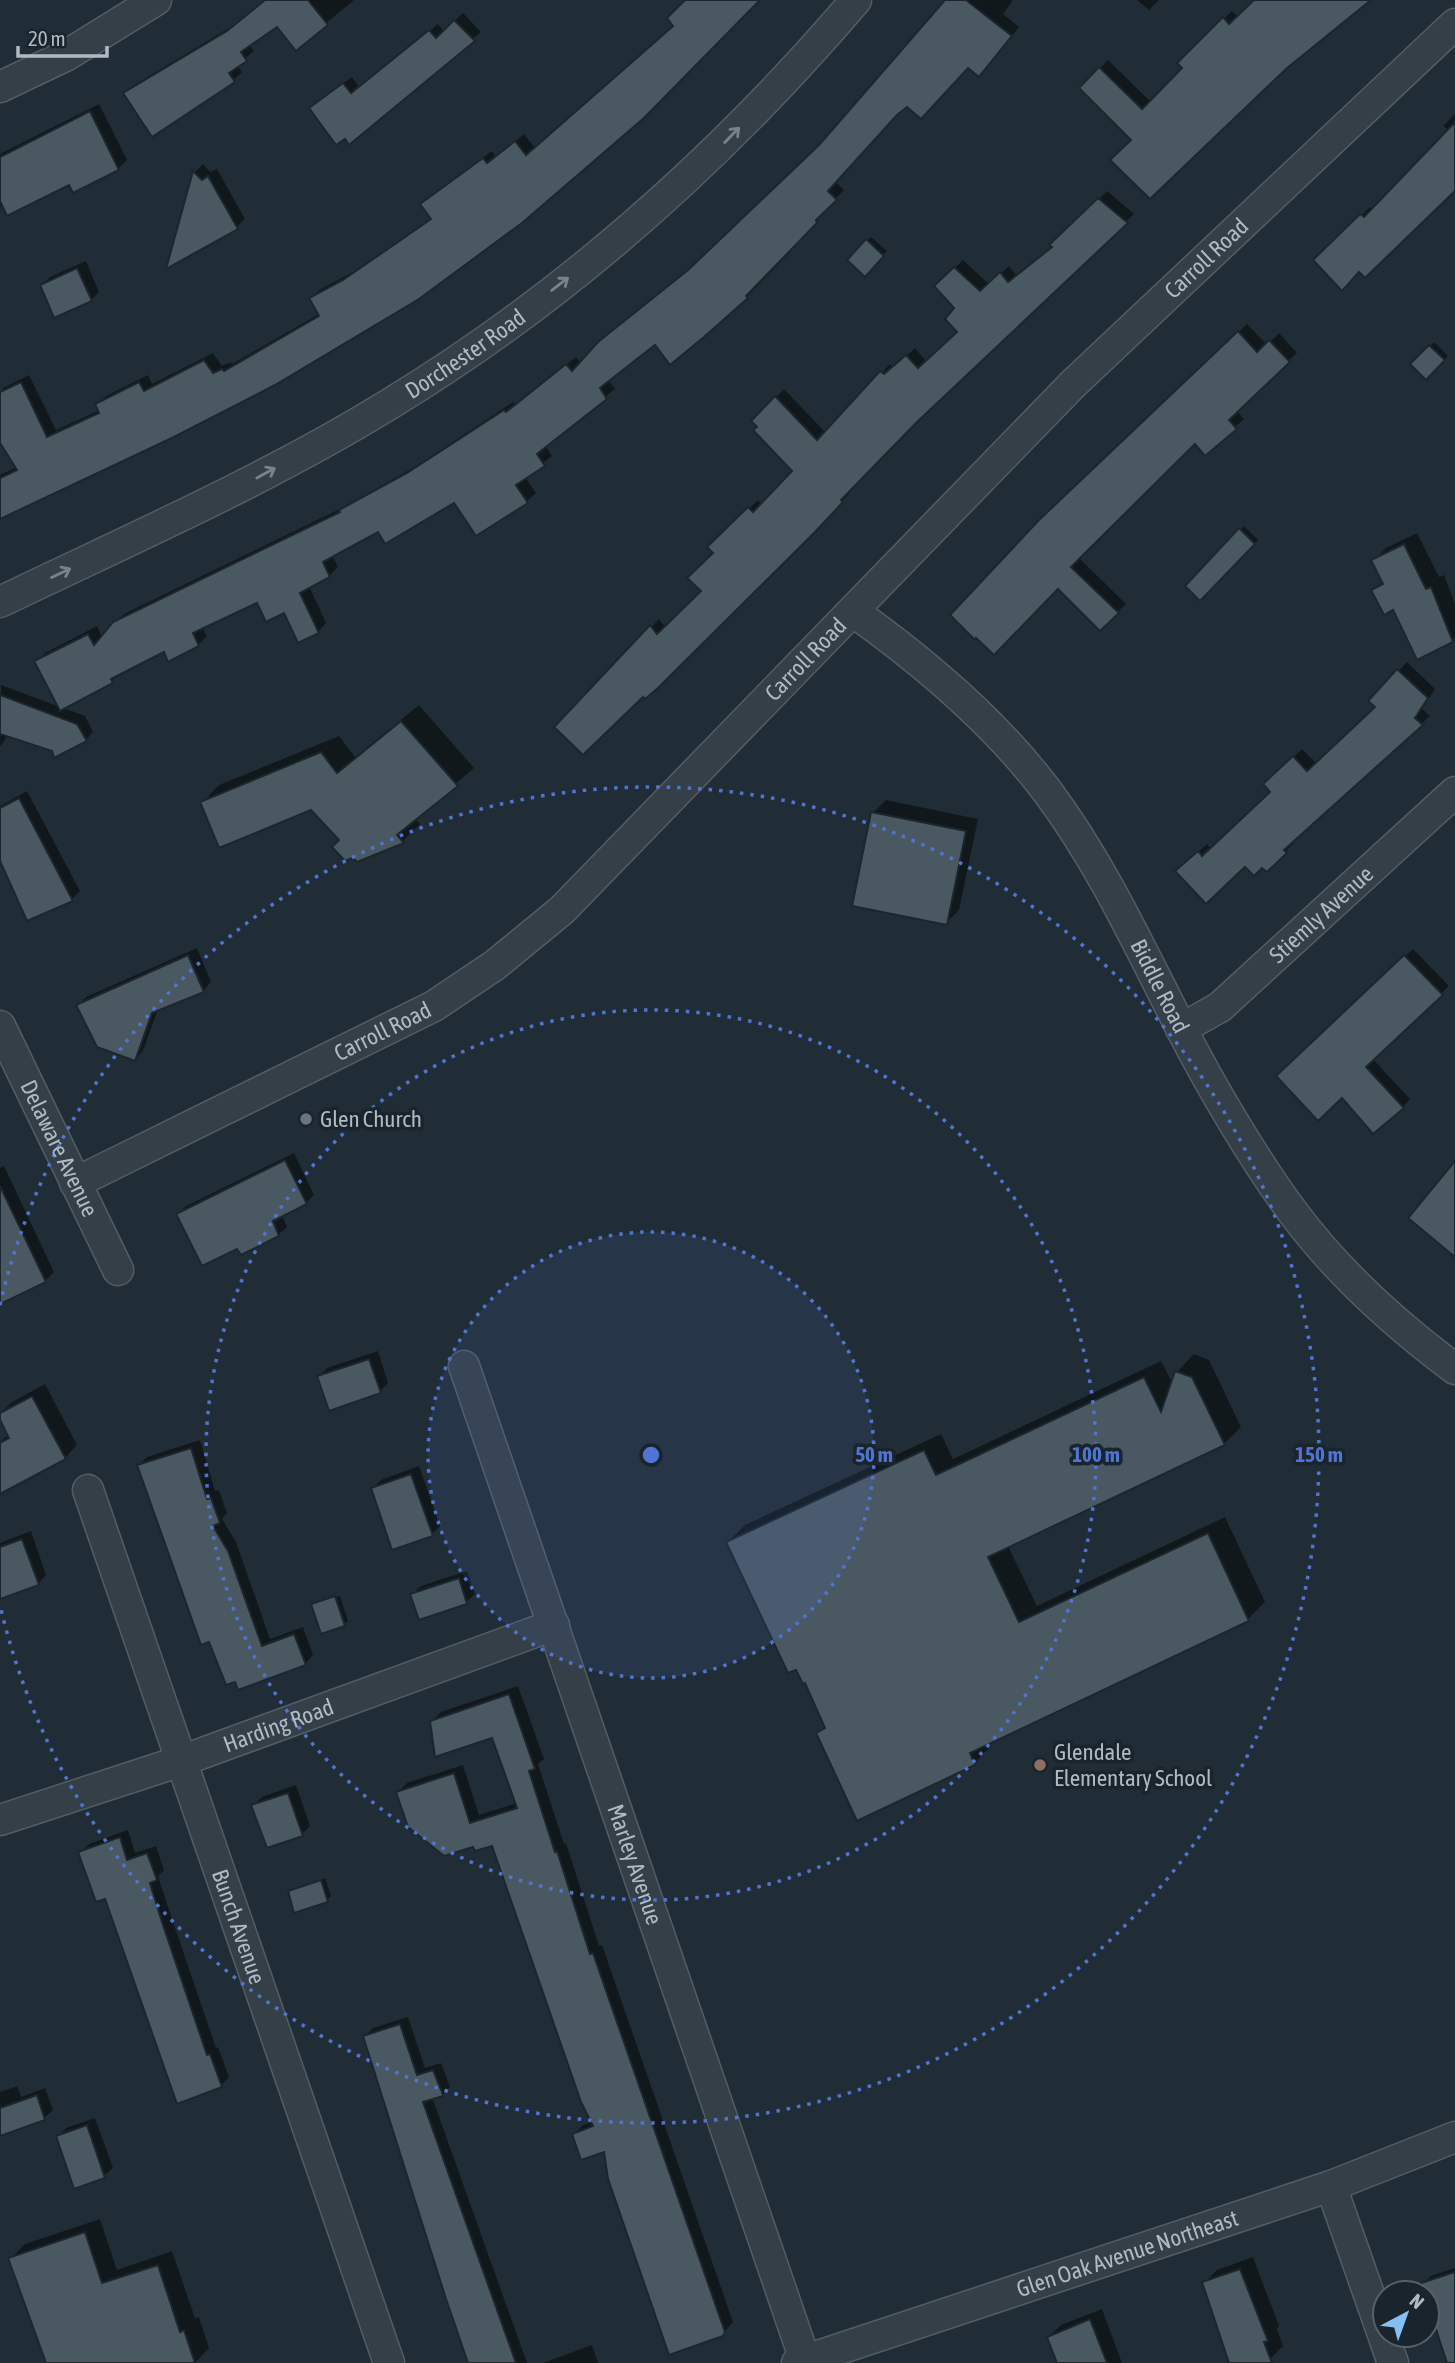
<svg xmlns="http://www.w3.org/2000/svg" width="1455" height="2363" font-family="'Asap Condensed',sans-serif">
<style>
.shadow{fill:#0007}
.building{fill:#4a5862;stroke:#1c262e;stroke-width:2}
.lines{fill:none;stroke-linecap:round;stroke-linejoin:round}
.street-casing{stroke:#525d65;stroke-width:33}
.street{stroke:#353f47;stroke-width:30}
.oneway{stroke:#78838c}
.ring{fill:none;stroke:#5074d1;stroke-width:3.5;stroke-dasharray:3.5 7}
.worship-dot{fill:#6b7280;stroke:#1a242c;stroke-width:2.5}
.education-dot{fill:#8d6e63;stroke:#1a242c;stroke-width:2.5}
.labels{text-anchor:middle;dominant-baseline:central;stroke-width:7;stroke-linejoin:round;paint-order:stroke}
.street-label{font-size:23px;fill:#afbac4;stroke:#1a242c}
.poi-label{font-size:23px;fill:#afbac4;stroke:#1a242c;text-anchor:start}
.centre{fill:#5074d1;stroke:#1a242c;stroke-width:3.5}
.ring-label{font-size:21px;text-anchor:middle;font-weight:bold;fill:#5074d1;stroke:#1a242c;stroke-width:7;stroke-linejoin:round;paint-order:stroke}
</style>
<rect width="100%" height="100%" fill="#212d36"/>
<g class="shadow">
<polygon points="265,0 354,0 296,48 277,25 249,44 254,51 237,65 242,72 234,80 152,135 126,93 134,85 237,23"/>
<polygon points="686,0 759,0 671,90 521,222 0,517 0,475 17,467 0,408 3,388 29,375 56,430 100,410 97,405 106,396 148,375 152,384 213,353 222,366 231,362 232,364 319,314 311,298 319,290 353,272 432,218 422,204 492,151 496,157 524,134 535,148 674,26"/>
<polygon points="948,0 1013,0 1003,14 1019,27 987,66 968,66 899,111 835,181 844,190 790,247 792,250 747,297 670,363 655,342 608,380 615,389 545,445 552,456 525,477 536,493 527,501 476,533 455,500 379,530 332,555 338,567 329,576 309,586 326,623 318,632 285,611 258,601 202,627 207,636 198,645 165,650 63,708 85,716 93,732 86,740 53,750 8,735 0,747 1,685 60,707 36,662 45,653 97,626 102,637 124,614 344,507 418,465 513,402 515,405 576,357 581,364 609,333 699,261 823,143"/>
<polygon points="1137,0 1159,0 1149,10"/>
<polygon points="1256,0 1365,0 1133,140 1081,88 1108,60 1151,102 1184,68 1179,63 1232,11 1238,17"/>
<polygon points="463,13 481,32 350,142 319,100 352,77 359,87 438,24 444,31"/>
<polygon points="99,104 127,160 118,169 0,207 0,154"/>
<polygon points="1455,114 1455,174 1360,270 1315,260 1370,207 1373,210 1449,131 1443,126"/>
<polygon points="203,164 210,172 217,169 245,219 237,227 169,265 195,172"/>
<polygon points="1107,191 1134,214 916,420 847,490 850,493 814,530 643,694 557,727 659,619 666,628 703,591 715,553 710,547 758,500 762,505 794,471 753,421 784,389 826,433 890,364 893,368 915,348 927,362 959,332 957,308 936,286 963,260 989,284 1009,266 1016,275 1053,246"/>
<polygon points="871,237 887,251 865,274 850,260"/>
<polygon points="86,261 99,292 91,300 42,285 50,277"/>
<polygon points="1247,324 1267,345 1279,333 1297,353 1236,410 1244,419 1235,427 1195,442 1078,557 1126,604 1100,628 1040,521"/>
<polygon points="1434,342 1448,356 1426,378 1413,364"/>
<polygon points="1244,526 1258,540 1200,598 1187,586"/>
<polygon points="1417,533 1439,577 1444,575 1455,604 1455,638 1452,641 1394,608 1374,590 1383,581 1373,561 1386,548"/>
<polygon points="1407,662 1435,689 1422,709 1430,716 1291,841 1294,843 1267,870 1262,865 1245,864 1178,871 1207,844 1211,849 1272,792 1265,784 1302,749 1317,764 1377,707 1370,701"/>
<polygon points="419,705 474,768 415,818 420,824 403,841 357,860 312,808 202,803 219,785 339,736 355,757"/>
<polygon points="27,791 80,891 72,899 0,857 0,806"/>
<polygon points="886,800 978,819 959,910 946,923 873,813"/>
<polygon points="197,948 211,982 203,991 158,1009 143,1051 135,1059 78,1006 86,997"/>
<polygon points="1413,949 1449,986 1373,1059 1410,1099 1403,1107 1342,1096 1278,1076"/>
<polygon points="294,1153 314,1195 306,1203 282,1215 287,1227 278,1235 238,1247 178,1214 186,1206"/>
<polygon points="4,1166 54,1272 45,1281 0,1290 0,1168"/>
<polygon points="378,1351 388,1383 380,1391 319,1377 327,1368"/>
<polygon points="1194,1354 1209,1360 1241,1427 1224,1444 1008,1546 1037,1606 1225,1517 1265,1602 1248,1619 989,1742 991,1746 974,1764 818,1733 826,1725 806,1681 728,1542 745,1525 941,1434 953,1459 1161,1361 1173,1384 1177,1372"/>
<polygon points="45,1384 77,1445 65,1458 0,1492 0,1442 9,1434 0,1414 12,1402"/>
<polygon points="200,1440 215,1491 219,1490 227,1513 222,1519 236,1542 270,1639 303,1627 313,1655 305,1664 239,1688 139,1465 147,1457"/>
<polygon points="419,1466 440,1526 432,1534 373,1488 381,1480"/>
<polygon points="31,1531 46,1575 38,1584 0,1597 0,1543"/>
<polygon points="467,1571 475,1594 466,1602 412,1595 421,1586"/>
<polygon points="340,1596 348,1621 344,1624 313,1604"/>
<polygon points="518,1686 544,1759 538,1764 564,1844 566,1843 599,1946 602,1945 733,2322 722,2335 606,2150 574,2134 583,2125 593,2122 493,1843 398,1792 407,1783 463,1765 479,1815 517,1803 493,1736 431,1722 441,1712"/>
<polygon points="296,1785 310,1826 302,1834 253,1806 262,1797"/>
<polygon points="128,1830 135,1853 156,1846 164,1870 158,1876 170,1913 216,2048 218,2047 229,2077 221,2086 80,1853 89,1844"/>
<polygon points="325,1878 331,1896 327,1900 289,1892"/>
<polygon points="408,2017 425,2068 441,2063 450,2087 442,2095 432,2097 527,2363 471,2363 365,2036 373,2028"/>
<polygon points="17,2086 21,2097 45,2088 53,2110 44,2118 0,2134 0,2092"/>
<polygon points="95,2118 113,2168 104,2176 58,2137 66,2128"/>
<polygon points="100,2219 117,2270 172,2251 195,2318 199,2317 209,2348 195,2363 72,2363 10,2259 25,2244"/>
<polygon points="1253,2257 1279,2326 1277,2329 1283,2346 1270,2359 1259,2363 1231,2363 1204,2283 1217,2270"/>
<polygon points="1455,2268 1455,2329 1427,2297 1423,2284 1431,2276"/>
<polygon points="1102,2309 1122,2363 1059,2363 1049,2337 1061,2325"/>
<polygon points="592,2345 598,2363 543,2363"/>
</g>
<g class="building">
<polygon points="265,0 308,0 328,25 296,51 277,27 241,52 247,61 229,73 235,82 152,137 123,93 227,31"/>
<polygon points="685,0 760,0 644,118 522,223 419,299 275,385 174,437 0,519 0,478 17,470 0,443 0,392 21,382 47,437 99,413 95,404 139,382 144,391 204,360 213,373 222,369 224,371 319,316 309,298 343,280 431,219 420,204 483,158 487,163 515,141 526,155 673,26 667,18"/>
<polygon points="945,0 966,0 1012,36 979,77 968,68 921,119 907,107 897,115 828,191 837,200 816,220 817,223 746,296 748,298 704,337 670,365 655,345 600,388 607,399 537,454 545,466 516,485 528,503 476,536 454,503 385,544 378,532 323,562 330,577 300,593 319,633 298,643 284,613 266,622 257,603 193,633 199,646 168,662 164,652 111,679 113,683 60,711 34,661 88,634 94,645 113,622 340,512 339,510 407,473 504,410 506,412 566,364 572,371 598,342 688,270 819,145"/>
<polygon points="1254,0 1371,0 1286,69 1150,199 1110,160 1131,140 1079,88 1099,67 1142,109 1182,68 1177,63 1223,17 1229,24"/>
<polygon points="454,20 475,41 349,145 345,139 336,145 309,108 343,83 351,93 429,30 436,38"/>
<polygon points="90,111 119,170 73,193 69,185 7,216 0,201 0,157"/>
<polygon points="1455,122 1455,191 1365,278 1359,272 1342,291 1313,260 1360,214 1364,217"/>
<polygon points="193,171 202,180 208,176 238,229 166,269"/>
<polygon points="1098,198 1128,223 916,423 841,500 843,502 815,532 658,688 645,699 643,697 583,755 554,727 650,625 657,634 701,591 687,578 713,553 707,547 748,507 753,512 792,471 753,430 757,427 751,421 775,396 817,440 880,371 884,374 906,355 918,368 957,332 945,319 954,308 934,286 954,267 980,291 1000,272 1008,282 1052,247 1049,245"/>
<polygon points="866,239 884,256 865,277 847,260"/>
<polygon points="77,268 92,301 54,318 40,285"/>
<polygon points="1238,331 1257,352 1269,340 1290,362 1229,420 1237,429 1205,456 1195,444 1071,567 1119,613 1100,631 1058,589 994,655 976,638 975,640 950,615 1039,520"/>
<polygon points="1429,345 1445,360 1426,380 1410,364"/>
<polygon points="1239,528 1255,544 1200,601 1185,586"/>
<polygon points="1404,544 1426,589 1431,587 1453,642 1417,660 1393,610 1384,615 1371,590 1383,584 1371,560"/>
<polygon points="1397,669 1428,698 1415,718 1423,725 1284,850 1287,853 1267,872 1262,868 1254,876 1245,867 1206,904 1175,871 1198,851 1202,856 1270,792 1263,784 1293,756 1307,771 1375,707 1368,701"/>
<polygon points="0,695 77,724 87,741 54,758 52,751 0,734"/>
<polygon points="401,721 458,786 397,835 404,843 357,862 353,858 345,861 332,847 339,840 311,810 219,848 200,802 321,752 337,773"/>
<polygon points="19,798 73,901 27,921 0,861 0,808"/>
<polygon points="871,812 966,831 947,925 852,906"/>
<polygon points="188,955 204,992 152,1013 135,1061 97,1047 76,1005"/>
<polygon points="1404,955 1443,995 1366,1067 1404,1108 1373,1134 1342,1098 1318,1121 1276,1076"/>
<polygon points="285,1160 307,1204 273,1221 279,1236 241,1255 237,1249 202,1266 176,1214"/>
<polygon points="1455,1161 1455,1257 1408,1218"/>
<polygon points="0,1186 46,1282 0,1304"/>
<polygon points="369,1359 381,1393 329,1411 317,1376"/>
<polygon points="1175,1371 1192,1377 1225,1445 988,1557 1019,1622 1208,1533 1249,1621 970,1753 975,1765 857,1821 816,1733 825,1728 805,1683 803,1684 796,1670 788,1673 726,1542 924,1450 936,1475 1144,1377 1161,1412"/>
<polygon points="32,1396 66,1459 0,1494 0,1443 9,1438 0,1420 0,1413"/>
<polygon points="191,1448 207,1499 211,1498 220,1523 213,1526 228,1551 262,1646 294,1634 306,1665 238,1690 235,1682 226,1685 209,1642 201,1645 137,1465"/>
<polygon points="411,1474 433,1536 392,1550 371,1488"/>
<polygon points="22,1539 39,1585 0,1599 0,1547"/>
<polygon points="459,1578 467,1604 419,1620 410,1594"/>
<polygon points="335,1596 345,1626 321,1634 311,1604"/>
<polygon points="509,1694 535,1769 529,1771 555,1852 557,1851 590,1954 593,1953 611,2005 725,2332 723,2336 669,2355 608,2179 604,2152 581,2160 572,2134 593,2126 581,2102 492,1846 475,1851 473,1847 444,1856 408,1827 396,1792 454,1773 470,1823 517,1808 492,1738 435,1757 430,1721"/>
<polygon points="288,1793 303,1836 267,1848 251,1805"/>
<polygon points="120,1837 127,1860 147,1853 157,1880 150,1883 162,1922 207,2055 210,2054 222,2087 177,2104 105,1899 96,1902 78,1852"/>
<polygon points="321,1880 328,1902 294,1913 288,1891"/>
<polygon points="400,2024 417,2075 433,2070 442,2092 443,2096 423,2102 516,2363 468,2363 446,2299 363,2036"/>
<polygon points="37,2095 45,2120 0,2136 0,2108"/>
<polygon points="87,2125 105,2178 74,2189 56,2136"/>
<polygon points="85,2232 102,2283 158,2265 180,2332 184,2330 195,2363 46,2363 8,2258"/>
<polygon points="1240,2269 1268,2341 1264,2342 1272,2363 1229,2363 1202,2282"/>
<polygon points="1455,2272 1455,2363 1447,2363 1427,2302 1427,2293 1424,2293 1421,2283"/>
<polygon points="1090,2319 1107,2363 1057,2363 1047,2337"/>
</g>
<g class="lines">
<g class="street-casing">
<g id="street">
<polyline points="0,87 67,55 156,0"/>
<path id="s1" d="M0 602C131 539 264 481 388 405 566 297 722 157 856 0"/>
<path id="s2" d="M854 612C924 662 995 722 1047 791 1101 863 1139 946 1180 1026 1210 1085 1253 1158 1292 1211 1337 1272 1396 1325 1455 1369"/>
<path id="s3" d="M0 1026 118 1270"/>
<path id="s4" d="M1181 1029 1220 1007 1455 792"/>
<path id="s5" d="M75 1183 434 1006 495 965 562 910 1073 384 1455 24"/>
<path id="s6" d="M464 1366 806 2363"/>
<path id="s7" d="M88 1490 389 2363"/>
<path id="s8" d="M0 1820 181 1761 554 1625"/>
<polyline points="1331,2186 1393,2363"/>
<path id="s9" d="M797 2363 1331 2186 1455 2137"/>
</g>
</g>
<use href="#street" class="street"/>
</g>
<defs><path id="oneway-shaft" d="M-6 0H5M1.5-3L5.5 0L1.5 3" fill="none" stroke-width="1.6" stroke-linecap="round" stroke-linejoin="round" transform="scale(1.75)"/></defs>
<g class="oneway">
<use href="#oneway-shaft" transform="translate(732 135) rotate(-46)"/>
<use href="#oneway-shaft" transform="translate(560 284) rotate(-38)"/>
<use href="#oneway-shaft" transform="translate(266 473) rotate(-29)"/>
<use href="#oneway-shaft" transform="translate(61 573) rotate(-26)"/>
</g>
<circle cx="651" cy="1455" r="223" fill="#5074d1" fill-opacity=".12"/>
<g class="ring">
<circle cx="651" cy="1455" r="223"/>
<circle cx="651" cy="1455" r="445"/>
<path d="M0 1305A668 668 0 1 1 0 1605"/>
</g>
<circle class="worship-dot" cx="306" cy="1119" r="7"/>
<circle class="education-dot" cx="1040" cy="1765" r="7"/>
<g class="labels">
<g class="street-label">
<text stroke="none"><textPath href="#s5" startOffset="1477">Carroll Road</textPath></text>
<text stroke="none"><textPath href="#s1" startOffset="528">Dorchester Road</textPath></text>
<text stroke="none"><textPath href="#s5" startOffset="910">Carroll Road</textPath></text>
<text stroke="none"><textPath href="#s4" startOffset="182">Stiemly Avenue</textPath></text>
<text stroke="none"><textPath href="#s2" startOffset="490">Biddle Road</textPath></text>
<text stroke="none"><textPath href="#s5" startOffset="343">Carroll Road</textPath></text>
<text stroke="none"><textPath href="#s3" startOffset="136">Delaware Avenue</textPath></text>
<text stroke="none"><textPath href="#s8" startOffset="294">Harding Road</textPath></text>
<text stroke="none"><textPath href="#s6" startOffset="527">Marley Avenue</textPath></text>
<text stroke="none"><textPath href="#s7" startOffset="462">Bunch Avenue</textPath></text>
<text stroke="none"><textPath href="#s9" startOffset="348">Glen Oak Avenue Northeast</textPath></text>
</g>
<g class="poi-label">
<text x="320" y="1119">Glen Church</text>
<text x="1054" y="1752">Glendale<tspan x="1054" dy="26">Elementary School</tspan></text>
</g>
</g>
<circle cx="651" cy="1455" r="10" class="centre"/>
<g class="ring-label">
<text x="874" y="1462">50 m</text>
<text x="1096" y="1462">100 m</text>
<text x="1319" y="1462">150 m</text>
</g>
<g transform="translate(1406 2314) rotate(41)"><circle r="33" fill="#1a242c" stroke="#566069" stroke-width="2"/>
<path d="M0-5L12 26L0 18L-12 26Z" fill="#86bff1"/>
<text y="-10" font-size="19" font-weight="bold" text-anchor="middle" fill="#afbac4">N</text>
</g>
<path d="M18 46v10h89v-10" fill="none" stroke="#afbac4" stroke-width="3.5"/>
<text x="28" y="46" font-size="21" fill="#afbac4" stroke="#1a242c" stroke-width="5" paint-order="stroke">20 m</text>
</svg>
